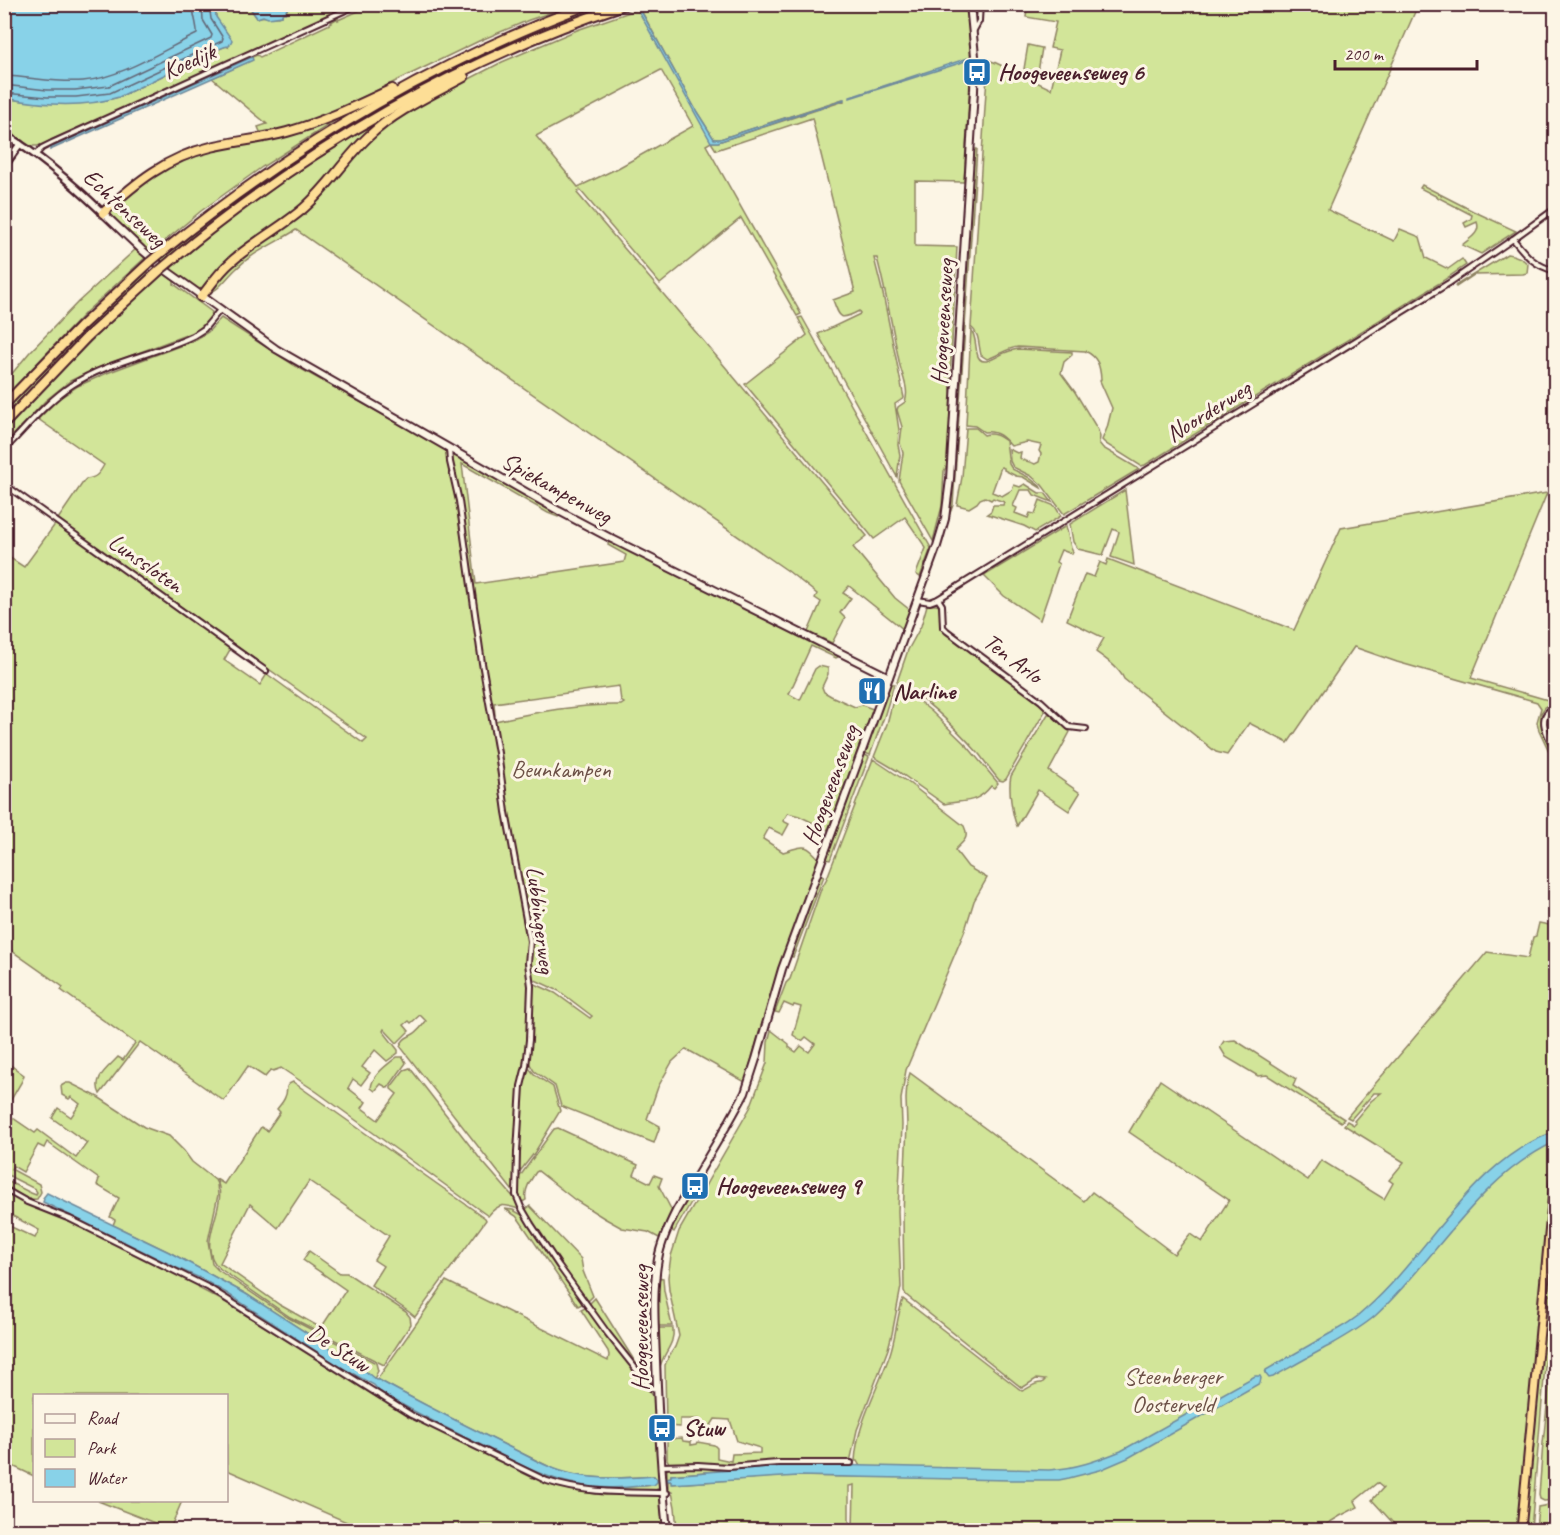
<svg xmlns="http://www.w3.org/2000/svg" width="1560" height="1535" font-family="Caveat,sans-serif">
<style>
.green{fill:#d2e599;stroke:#8e8262;stroke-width:1.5;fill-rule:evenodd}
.water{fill:#88d2e8;stroke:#6f8a9c;stroke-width:1.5}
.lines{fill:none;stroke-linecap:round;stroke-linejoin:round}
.shore{stroke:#636777;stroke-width:1.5}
.minor-casing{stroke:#4a1f2b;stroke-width:8}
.tertiary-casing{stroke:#4a1f2b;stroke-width:10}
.secondary-casing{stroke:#4a1f2b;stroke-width:10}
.trunk-casing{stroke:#4a1f2b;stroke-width:11}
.motorway-casing{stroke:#4a1f2b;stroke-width:12}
.minor{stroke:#fcf5e5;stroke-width:4}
.tertiary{stroke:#fcf5e5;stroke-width:5}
.secondary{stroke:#fcf5e5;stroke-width:6}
.trunk{stroke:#fdde96;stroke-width:7}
.motorway{stroke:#fdde96;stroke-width:8}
.motorway-bridge-casing{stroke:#4a1f2b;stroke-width:12;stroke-linecap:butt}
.motorway-bridge{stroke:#fdde96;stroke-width:8}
.labels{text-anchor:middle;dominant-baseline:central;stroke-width:6;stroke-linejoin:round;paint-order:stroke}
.street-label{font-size:24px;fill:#4a1f2b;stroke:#fcf5e5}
.poi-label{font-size:24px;font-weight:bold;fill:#4a1f2b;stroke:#fcf5e5;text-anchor:start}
.park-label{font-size:24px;fill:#6c5046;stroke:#fcf5e5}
</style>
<rect width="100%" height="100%" fill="#fcf5e5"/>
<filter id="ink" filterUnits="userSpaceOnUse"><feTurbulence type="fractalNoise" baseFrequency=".0167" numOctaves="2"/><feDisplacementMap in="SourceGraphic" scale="12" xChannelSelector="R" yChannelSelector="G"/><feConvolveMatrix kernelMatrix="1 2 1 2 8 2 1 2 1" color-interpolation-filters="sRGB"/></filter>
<g filter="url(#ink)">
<g class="green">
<path d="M215 5H248L257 18C266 14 273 19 282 16V14L284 11 286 12 288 7 292 5H355L38 146H29L5 131 4 98C37 104 88 106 119 97L203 56 226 46 228 47 216 17Z"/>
<polygon points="372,5 573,5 529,20 479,41 332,112 300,124 261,134 258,127 267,124 212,78 252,60 252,57 257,55 260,57 332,23 331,22 338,18 338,20"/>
<path d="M601 5H617L404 98 209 226 161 263 158 260C289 150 440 62 601 5Z"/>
<path d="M650 5H967L971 63 964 182 915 181V246L957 247 950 379 952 398 948 464 944 471 942 506 933 541 899 481 903 453 900 443 902 427 897 410 898 407 905 402C910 389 901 374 899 361 892 326 886 292 877 258H874L883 294 904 398 895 404 899 430 898 445 900 455 897 477 818 334 860 314 859 311C840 321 840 319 833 300L855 292 812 118 716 150 711 142 706 145 801 314 797 316 741 218 660 284 580 190 577 193 717 357 867 536 853 547 895 598 910 610 903 629 849 586 843 593 851 598 840 613 845 618 832 643 808 632 821 602 815 598 817 594 788 571 296 230C276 243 253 252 236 269 227 277 219 291 208 293L235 263 251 250 287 226 368 141 387 125 419 105 502 62 577 30ZM640 11 642 12 697 112 714 139H720L843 99 844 101 718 142H712ZM661 70 693 126 618 168 578 187 536 136Z"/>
<path d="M1015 5H1418L1328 210 1394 241 1400 229 1420 237 1426 258 1448 269 1462 259 1466 265 1438 284 1145 465 1141 466 1106 444 1102 440 1107 428 1112 408 1100 381 1101 379C1100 366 1098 357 1085 351L1018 347C1006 348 998 356 987 359L981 355C978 344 980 334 971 327L988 60 994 62 1051 89 1060 50 1050 48 1056 22 1026 17 1027 9 1014 7Z"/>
<polygon points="1028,45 1042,48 1038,72 1024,69"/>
<polygon points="352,110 262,167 201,211 150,253 113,219 111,216 111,210 135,187 179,160"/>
<path d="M389 116 319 191 205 288 199 290 169 270C236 211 311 159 389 116Z"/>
<polygon points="971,149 977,149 953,505 949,516 956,421"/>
<path d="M1422 185 1473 211 1516 231 1481 254 1462 245C1470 238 1481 233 1477 222L1466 227 1464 223 1471 219 1472 215 1420 188Z"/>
<polygon points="137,248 146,257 86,312 5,397 5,382 29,353 78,302"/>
<path d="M1507 254C1516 255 1522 258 1528 264L1527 273 1523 274 1474 275 1456 287 1455 286Z"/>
<path d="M146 271 149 273 147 276 70 350 5 420 4 411C50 362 97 316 146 271Z"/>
<path d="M164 273 174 281V284L212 312C210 321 201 327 194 332L95 369 70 381 45 401 5 444 4 432C55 376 107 322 164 273Z"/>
<polygon points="802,317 931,548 920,577 916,574 926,548 905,517 874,539 745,384 807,335 798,318"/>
<path d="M221 318 294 365 446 450 454 487 477 645 493 740 504 816 528 944 526 963 528 985 527 1039 515 1149 514 1189 512 1190 400 1046C404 1037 407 1038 415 1033 419 1030 423 1025 426 1021L420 1015 411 1023 409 1021 404 1025 409 1031 397 1043 384 1029 383 1031 398 1050V1053L387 1061 375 1050 362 1067 370 1073 361 1085 353 1079 348 1088 366 1102 362 1108 378 1120 397 1094 391 1089V1087L404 1070 410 1068 481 1160 515 1199 521 1210C505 1204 499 1202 488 1216L317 1092 281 1068 273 1071 271 1070 265 1077 248 1066 224 1101 140 1042 100 1094C92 1078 108 1068 118 1057L123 1060 135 1043 61 990 63 987 5 946 4 554 24 567 56 523 231 648 224 660 260 685 267 674 363 743 367 739 58 519 84 481 86 479C96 478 99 474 104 465L38 419 60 398 78 386 107 373 193 341 208 332Z"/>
<path d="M971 329C976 337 975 344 977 353 980 369 996 357 1004 353 1009 351 1013 350 1018 349L1072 352V355L1064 362 1061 373 1075 392 1098 430 1100 437 1099 443 1103 448 1139 469 1064 514 1042 485 1031 476 1013 467 1010 461 1009 449 1017 453 1021 452 1020 458C1024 462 1030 461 1035 464L1039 462 1041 454 1039 451 1041 445 1027 442 1011 446C1004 438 997 430 984 432L975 426 966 425Z"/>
<path d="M966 428H976L984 435C993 432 999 436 1006 441L1009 464 1012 469 1028 477 1040 486 1041 488 1023 477 1016 476 1004 470V468L1001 467 992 492 1002 496 1012 490 1014 485 1020 487 1025 484 1039 493H1045L1052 502 1034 495 1031 490H1020L1013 506 1017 508 1015 513 1028 518 1030 513 1035 514 1040 500 1055 506 1061 516 1035 532 1024 526 987 514 991 511 993 505H1003L1004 502 993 498 991 500 985 497 980 499 977 503 969 508 957 505 962 477Z"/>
<path d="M454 454 562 515 558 517 548 513 462 464 476 584 624 562 626 555 608 545 609 540 840 654 838 657 836 658 811 646 789 694 800 700 815 669 819 666 828 668V674L822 687 824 692 831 696 855 707 862 705 873 709 828 830 799 816 788 813 783 821 789 824 783 835 769 828 763 839 783 852C803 847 804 841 819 859L774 983 745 1082 686 1049 672 1062 658 1087 647 1119 660 1126 654 1143 561 1106 555 1086 534 1071 528 1061 531 1042 533 983 555 993 590 1018 592 1016 559 991 533 979 530 963 532 937 509 819 495 721C536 712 579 704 621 705L624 703 621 701 619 686 494 703 495 715 494 716 481 647 460 500 451 460V457Z"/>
<polygon points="1125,490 1134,565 1111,557 1119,532 1113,529 1103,555 1078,549 1073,542 1070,524"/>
<path d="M1547 493 1471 678 1555 702V705L1549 708 1546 706 1541 713 1542 727 1555 756V764L1539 730 1537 722 1541 708 1537 702 1397 662 1354 647 1288 743 1249 723 1227 755 1216 752 1124 679C1119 668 1106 659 1096 652L1104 638 1067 620 1085 574 1094 577 1100 562 1106 565 1108 559 1294 630 1341 528Z"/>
<polygon points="1066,526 1071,548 1073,552 1072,554 1061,550 1056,562 1059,564 1040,620 1004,596 984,576"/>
<path d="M927 605H936L939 606 941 627 1045 706V711L1006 779 1003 781 999 780C992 772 986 763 979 754 956 728 927 699 897 682L908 650 921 626Z"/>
<polygon points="889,683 894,684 884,717 870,755 865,753 864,750"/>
<path d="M897 684 931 711 968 747 998 783 994 788 991 786C977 804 965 800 944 804L896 770 874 757 887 724Z"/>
<path d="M1048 714H1050L1070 732 1049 771 1080 793 1069 811 1038 790 1017 826C1012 815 1008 788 1011 776Z"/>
<polygon points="865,755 869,757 830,860 825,859 862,756"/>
<path d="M873 759 909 783 964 826C970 839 963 841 955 850L968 867 987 878 974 901 965 930 906 1070 901 1099 902 1125 898 1211 901 1287 892 1334 888 1349 857 1430 851 1458 848 1461 799 1460 724 1465 698 1463 672 1464 669 1463 667 1459V1439L682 1438 683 1441 691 1442V1445L697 1444 698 1442 714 1445 717 1448V1458L731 1461 732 1454 760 1453V1448L737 1441 730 1420 715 1419 710 1427H699V1419H680V1427L666 1426 665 1365 669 1356 675 1347 679 1336 669 1290 668 1277 671 1256 679 1231 750 1108 767 1063 768 1042 771 1030 789 1044V1047L796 1052 801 1046 809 1052 815 1044 806 1037 802 1041 793 1035 801 1007 794 1005 793 1007 784 1003 779 1013 775 1012 786 983 790 979 821 889 827 878Z"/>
<polygon points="819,874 824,876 793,957 790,956 789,955"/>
<path d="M1539 923 1555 926V1156L1552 1158 1518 1530H1378L1393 1523 1372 1500 1383 1488 1377 1483 1355 1501 1358 1507 1340 1516 1322 1527 1332 1530H853L854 1485 849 1486V1530H677L675 1507 672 1492 668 1491V1481H671L672 1484 788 1476 866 1477 857 1461H855C857 1423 878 1389 890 1354 896 1336 897 1316 903 1299L1022 1391C1029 1389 1034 1382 1042 1383L1045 1380 1036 1379 1022 1388 906 1295 904 1291 903 1215 907 1125 906 1099 907 1083 910 1073 1084 1201 1092 1192 1174 1254 1190 1234 1202 1242 1229 1200 1129 1132 1160 1080 1308 1180 1321 1160 1384 1199 1393 1183 1389 1180 1404 1162 1344 1125 1347 1121 1354 1125 1356 1123 1354 1121 1371 1101 1381 1093H1374L1351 1119 1347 1117 1487 952 1528 958 1533 937 1536 936Z"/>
<polygon points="1235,1040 1296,1079 1293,1086 1344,1119 1341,1122 1267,1075 1258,1076 1226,1057 1220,1047 1224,1041"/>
<path d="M397 1057H403L406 1063 388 1088 381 1084 375 1091 371 1088C372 1075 387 1065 397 1057Z"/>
<polygon points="5,1061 24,1075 22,1081 5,1110"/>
<polygon points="528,1067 535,1075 553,1087 560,1111 535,1152 518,1174 523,1086"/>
<path d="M293 1082 485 1218 486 1220 415 1317 409 1312 371 1285 383 1266 374 1260 389 1236 309 1181 278 1228 250 1204 220 1263 280 1305 321 1328 346 1290 303 1260 309 1251 340 1273H347L406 1312 410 1317 411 1324 384 1365 290 1317 219 1268C193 1243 231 1206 216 1179L224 1184 261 1127 267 1131 280 1112 277 1109C280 1105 284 1101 285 1097 289 1089 283 1086 293 1082Z"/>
<path d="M66 1083H70L98 1097 144 1127 169 1136 184 1151 192 1162 215 1180 217 1184 218 1195 208 1241 212 1264 218 1270 289 1318 376 1363 378 1371 374 1379 363 1369 246 1294 169 1252 113 1225 115 1220 110 1217 119 1198 97 1185 99 1179 47 1142 44 1148 38 1145 23 1172 13 1166 11 1169 39 1184 41 1192 37 1199C27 1201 14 1191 5 1185V1180L31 1193 36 1195 37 1192 35 1189 13 1178 5 1172 4 1112 35 1133 38 1130 76 1158 87 1143 52 1118 58 1108 71 1117 80 1104 71 1097 69 1099 62 1095 61 1086Z"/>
<path d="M558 1128 638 1165 634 1175 650 1183 654 1175 662 1178 659 1186 672 1211 659 1238 648 1232 622 1228 604 1218 575 1200 538 1171 536 1172C530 1181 524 1190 526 1200L521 1203 518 1196V1179L551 1133 554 1129Z"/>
<polygon points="695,1183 701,1185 674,1232 670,1229"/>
<polygon points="9,1195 66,1220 197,1284 200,1289 227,1303 378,1398 429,1425 546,1483 575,1491 604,1495 657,1494 660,1497 663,1530 365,1530 227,1470 226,1396 34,1396 34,1476 4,1462 5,1224 35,1238 39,1230 5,1212 4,1205"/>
<polygon points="1555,1195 1555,1283 1551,1296 1531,1530 1524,1530 1549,1275"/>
<polygon points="530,1206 581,1259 583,1271 593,1296 588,1301 586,1300 541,1237 525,1210"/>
<polygon points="505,1209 513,1210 522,1215 565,1278 584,1303 578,1306 520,1221 516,1216"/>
<polygon points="657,1277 663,1278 664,1291 672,1326 657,1326"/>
<path d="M446 1281 608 1361 609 1355 608 1351 581 1310 587 1307 654 1397 661 1485 659 1488 654 1491 589 1490 547 1480 491 1450C505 1457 519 1465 533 1471 573 1489 611 1489 654 1485L656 1479 654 1476C621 1478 588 1481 556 1470L440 1413 379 1380 376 1381Z"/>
<polygon points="595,1298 649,1384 589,1304"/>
<path d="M658 1328H673C675 1345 664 1351 660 1367Z"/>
<polygon points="1555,1333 1555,1500 1544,1501 1540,1499 1539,1495 1543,1443"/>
<polygon points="697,1466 727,1470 671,1475 671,1477 667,1478 667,1468 670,1467"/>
<polygon points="98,1501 182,1501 170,1529"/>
<polygon points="1555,1504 1555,1530 1536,1530 1538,1507"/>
</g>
<g class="water">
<path d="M4 5H215L216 17 232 40 229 46C224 46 215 51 209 53L119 97C84 108 41 105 5 98Z"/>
<polygon points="248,5 292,5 288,7 285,13 284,12 282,14 282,16 268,18 263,16 257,18"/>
<polygon points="641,11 697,112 714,139 720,139 844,99 844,100 718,142 711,142 639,12"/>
<polygon points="252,57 253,60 50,150 50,148"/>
<polygon points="968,58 967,60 960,63 850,98 850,97"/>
<path d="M1554 1132H1555V1142C1477 1178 1437 1259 1375 1316 1361 1328 1345 1337 1329 1346 1310 1356 1291 1367 1273 1377L1269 1378 1265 1373 1266 1370C1285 1359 1303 1349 1322 1338 1338 1329 1354 1321 1367 1308 1429 1253 1473 1160 1554 1132Z"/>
<path d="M47 1193 169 1252 246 1294 363 1369 376 1380H379C420 1403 463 1424 505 1445 527 1455 548 1469 572 1474 599 1480 627 1478 654 1476L657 1479V1482L654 1485C629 1487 605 1490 580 1485 544 1479 514 1461 481 1445 447 1428 412 1412 379 1391L374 1385 337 1365 228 1294 202 1279 177 1268 43 1202 44 1199 43 1198Z"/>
<path d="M1255 1376H1260L1261 1378 1260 1383 1128 1458 1100 1470 1069 1478 1059 1480H1010L798 1476 671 1484V1481H668L667 1478 671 1477V1475L780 1466 828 1465 1049 1470C1077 1468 1096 1461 1121 1451Z"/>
</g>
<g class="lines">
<g class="shore">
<path d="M4 76C31 77 56 83 83 81 121 78 163 50 197 34 198 28 193 13 192 4"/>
<polyline points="4,85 47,90 75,90 109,86 211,38 212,35 203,20 202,4"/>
<polyline points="4,93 47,97 76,97 110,93 222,41 223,38 211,19 209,4"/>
</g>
<g class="minor-casing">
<g id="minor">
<polyline points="974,30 979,21 980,4"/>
<polyline points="36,154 42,148 52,143 359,4"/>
<polyline points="1513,239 1556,208"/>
<polyline points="449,449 450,462 459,501 482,663 498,753 506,812 530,941 528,963 531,986 529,1040 526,1066 521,1086 517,1152 516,1195 521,1207 531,1224 559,1266 608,1334 651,1388 657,1389"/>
<path d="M4 450C26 428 46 402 72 385 109 361 154 355 193 336L204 329 220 310"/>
<polyline points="4,484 266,671"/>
<polyline points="938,599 942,605 943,627 947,631 1041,701 1069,727 1086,729"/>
<path d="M918 600 930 602 938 599 1449 283 1513 239C1526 255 1534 266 1556 271"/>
<path d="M1556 707C1533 716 1549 737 1556 752"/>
<polyline points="695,1181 702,1185"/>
<path d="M4 1189 27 1202 70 1219 209 1288 411 1415 547 1481C587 1494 626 1492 667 1493"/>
<polyline points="661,1466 698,1465 728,1467 778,1463 851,1463"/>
</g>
</g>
<g class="tertiary-casing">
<g id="tertiary">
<path d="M4 134C41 156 72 183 103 213"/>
<polyline points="4,166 20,144"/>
</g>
</g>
<g class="secondary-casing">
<g id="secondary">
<polyline points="103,213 142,250 167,271 276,349 559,511 612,539 889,677"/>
<path d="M667 1530C661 1474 658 1417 656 1360 655 1326 652 1292 658 1259 661 1242 668 1227 676 1211L730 1120 745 1093 756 1059 782 969 937 546 945 519 950 479 974 91 975 56 970 4"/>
</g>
</g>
<g class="trunk-casing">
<polyline id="trunk" points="1521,1530 1556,1161"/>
</g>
<g class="motorway-casing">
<g id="motorway">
<path d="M103 213C135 183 167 157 211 147 236 141 262 139 287 132 323 122 358 105 392 89"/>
<path d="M162 252C291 147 434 62 590 4"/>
<path d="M172 260C306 148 461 59 627 4"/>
<path d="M201 297C211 285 219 272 231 262 253 242 281 228 304 208 328 187 345 159 368 137 395 111 431 95 464 77"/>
<polyline points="4,405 80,327 150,262"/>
<polyline points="4,424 87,337 160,270"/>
</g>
</g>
<use href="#minor" class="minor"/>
<use href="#tertiary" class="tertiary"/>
<use href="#secondary" class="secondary"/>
<use href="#trunk" class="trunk"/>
<use href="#motorway" class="motorway"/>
<g class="motorway-bridge-casing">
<g id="motorway-bridge">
<polyline points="150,262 162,252"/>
<polyline points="160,270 172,260"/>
</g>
</g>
<use href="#motorway-bridge" class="motorway-bridge"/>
</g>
</g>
<defs>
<g id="bus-square" transform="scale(1.5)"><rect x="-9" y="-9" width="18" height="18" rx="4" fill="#1f6fb2" stroke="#fcf5e5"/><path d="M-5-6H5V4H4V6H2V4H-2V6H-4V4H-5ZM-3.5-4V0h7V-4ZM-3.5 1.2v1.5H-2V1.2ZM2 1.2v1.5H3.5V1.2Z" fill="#fff"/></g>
<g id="restaurant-square" transform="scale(1.5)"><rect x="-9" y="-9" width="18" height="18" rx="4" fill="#1f6fb2" stroke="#fcf5e5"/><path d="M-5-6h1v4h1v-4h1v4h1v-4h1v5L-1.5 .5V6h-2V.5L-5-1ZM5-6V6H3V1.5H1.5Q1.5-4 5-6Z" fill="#fff"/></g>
</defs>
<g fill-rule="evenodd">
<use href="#bus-square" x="977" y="72"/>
<use href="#restaurant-square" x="872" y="691"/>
<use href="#bus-square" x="695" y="1186"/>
<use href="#bus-square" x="662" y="1428"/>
</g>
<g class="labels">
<g class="street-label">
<text transform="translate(189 61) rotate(-24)">Koedijk</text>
<text transform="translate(125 208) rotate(43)">Echtenseweg</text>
<text transform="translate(942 322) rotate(-87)">Hoogeveenseweg</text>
<text transform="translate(1208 411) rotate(-32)">Noorderweg</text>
<text transform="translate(557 488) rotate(29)">Spiekampenweg</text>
<text transform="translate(146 563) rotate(35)">Lunssloten</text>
<text transform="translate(1013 658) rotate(37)">Ten Arlo</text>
<text transform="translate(830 785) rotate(-70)">Hoogeveenseweg</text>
<text transform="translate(541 920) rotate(83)">Lubbingerweg</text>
<text transform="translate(640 1328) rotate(-90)">Hoogeveenseweg</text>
<text transform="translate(339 1348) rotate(32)">De Stuw</text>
</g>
<g class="poi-label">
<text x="998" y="72">Hoogeveenseweg 6</text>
<text x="893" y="691">Narline</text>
<text x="716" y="1186">Hoogeveenseweg 9</text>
<text x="683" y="1428">Stuw</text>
</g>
<g class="park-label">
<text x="561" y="769">Beunkampen</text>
<text x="1173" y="1376">Steenberger<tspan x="1173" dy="28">Oosterveld</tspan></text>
</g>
</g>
<rect width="1560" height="1535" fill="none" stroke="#fcf5e5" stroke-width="24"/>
<rect x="12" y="12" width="1536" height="1511" fill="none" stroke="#4a1f2b" stroke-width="2" filter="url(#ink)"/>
<rect x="33" y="1394" width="195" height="108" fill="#fcf5e5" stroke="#b59f9b" stroke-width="1.5"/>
<rect x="45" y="1414" width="30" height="9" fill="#fcf5e5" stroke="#b59f9b" stroke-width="1.5"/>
<text x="87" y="1424" font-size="18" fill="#4a1f2b">Road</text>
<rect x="45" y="1439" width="30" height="18" fill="#d2e599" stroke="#b59f9b" stroke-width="1.5"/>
<text x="87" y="1454" font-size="18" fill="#4a1f2b">Park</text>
<rect x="45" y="1469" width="30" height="18" fill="#88d2e8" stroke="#b59f9b" stroke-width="1.5"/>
<text x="87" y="1484" font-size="18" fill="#4a1f2b">Water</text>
<path d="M1335 60v9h142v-9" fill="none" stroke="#4a1f2b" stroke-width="3"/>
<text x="1344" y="60" font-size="18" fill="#4a1f2b" stroke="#fcf5e5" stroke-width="4.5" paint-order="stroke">200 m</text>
</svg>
